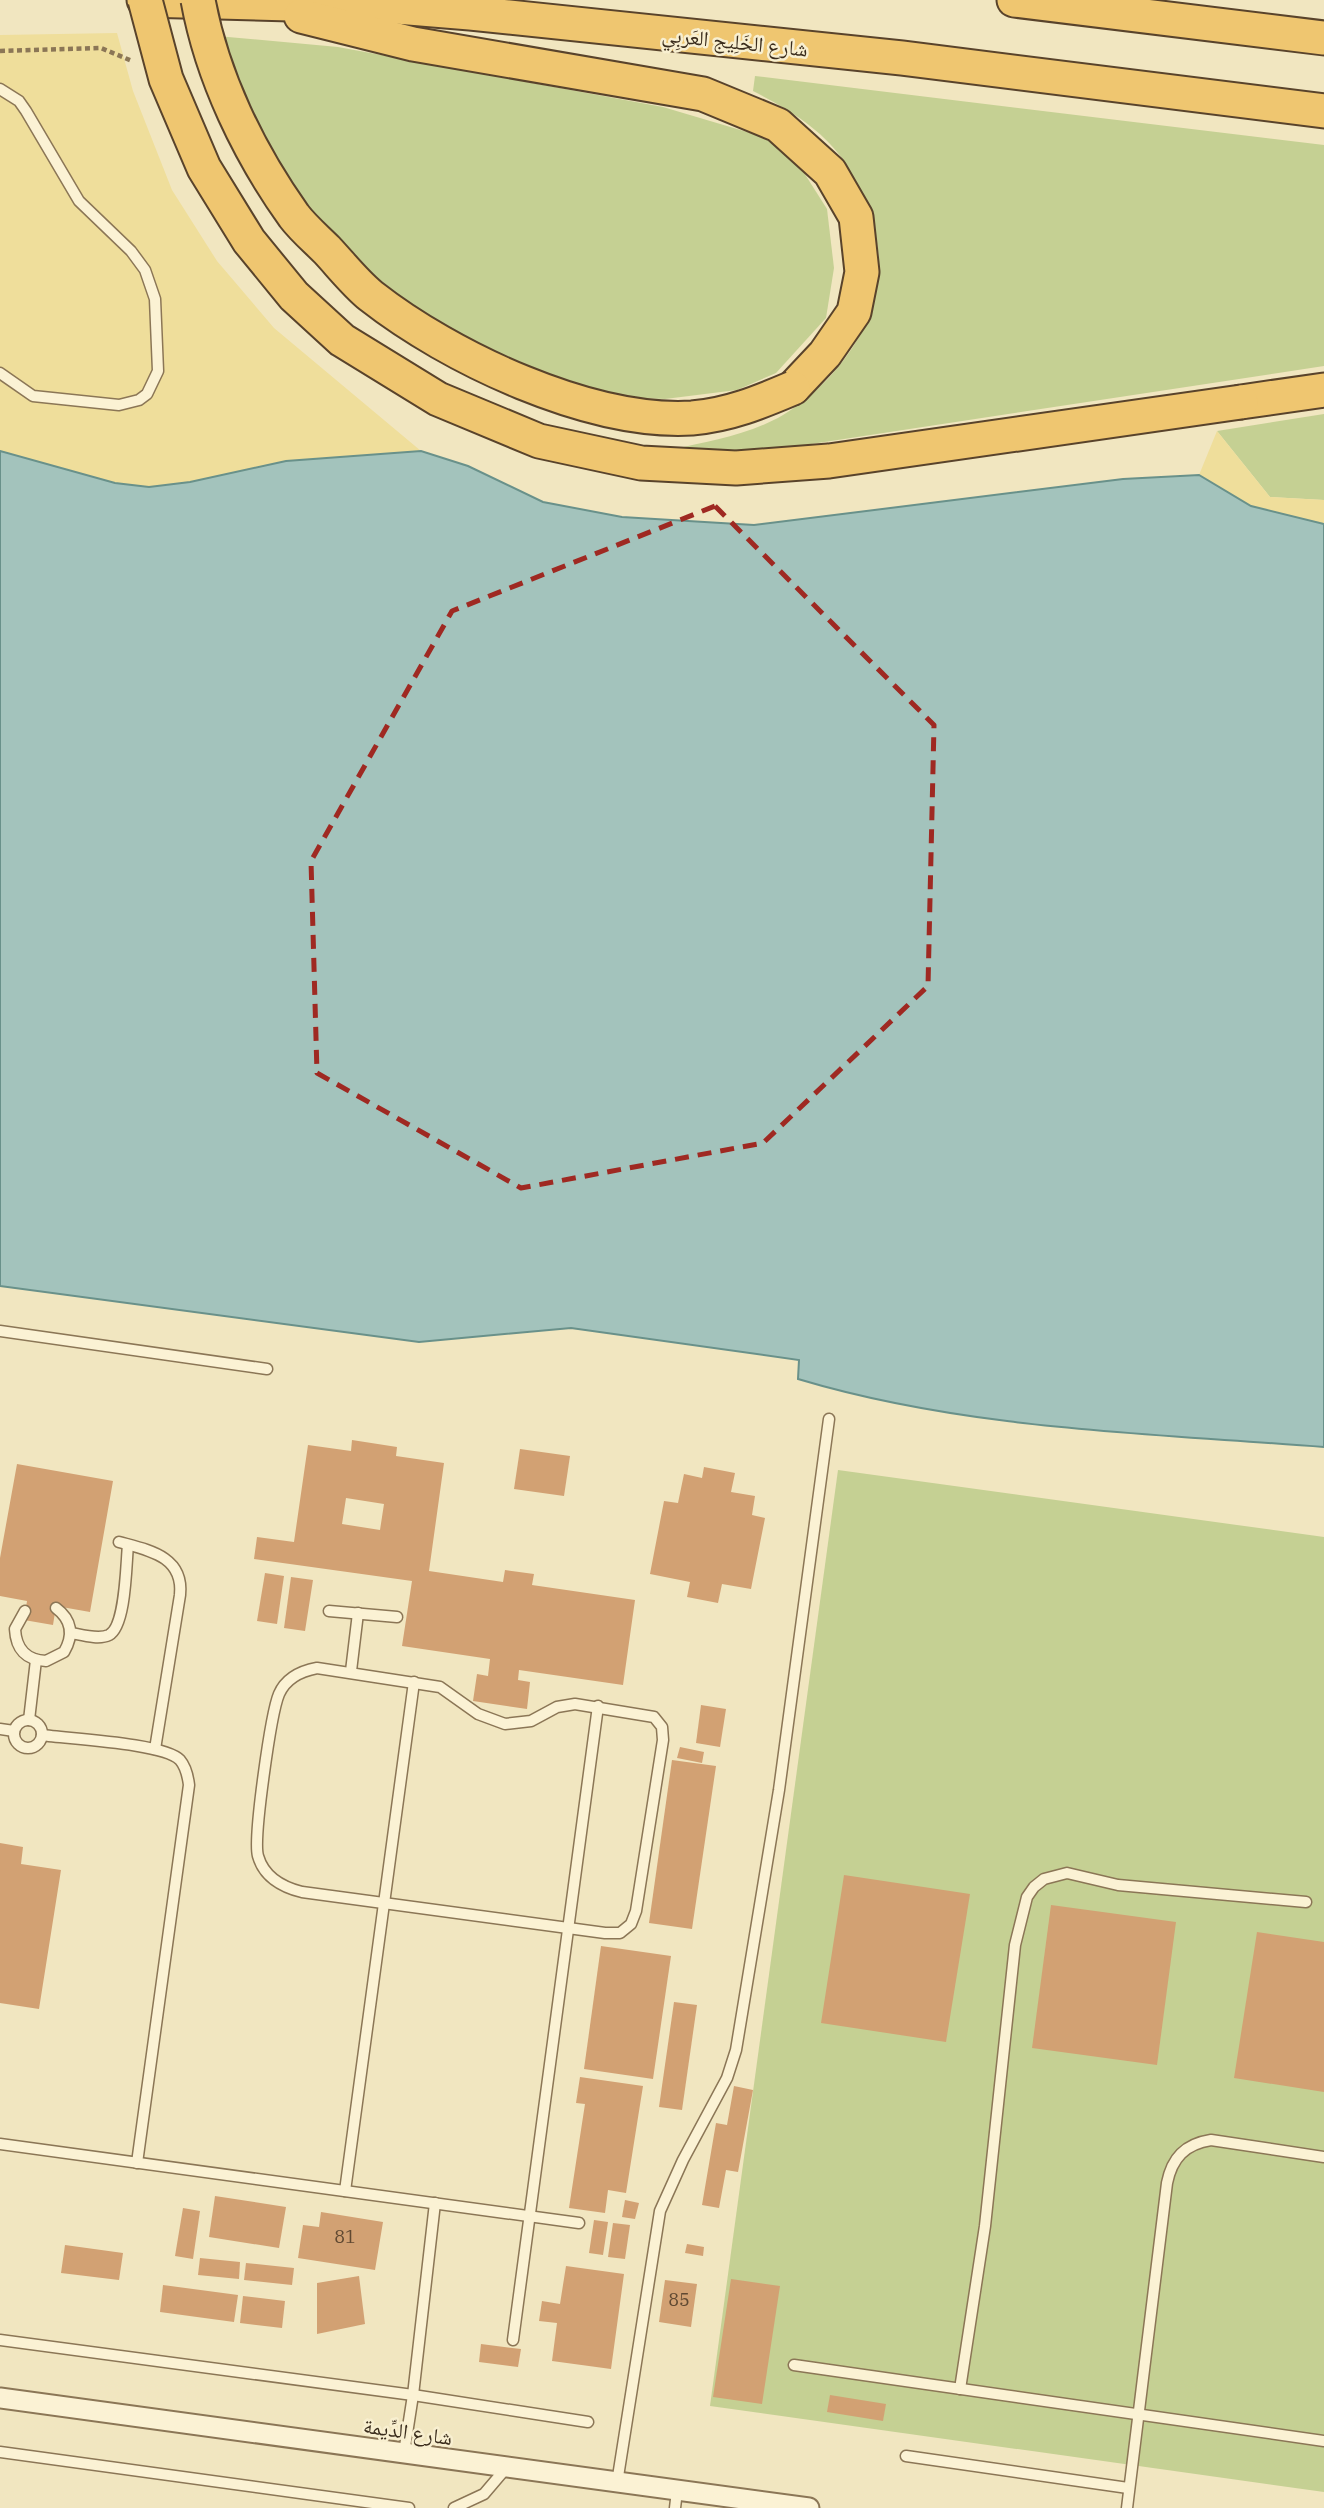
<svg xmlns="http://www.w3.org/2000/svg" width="1324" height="2508" font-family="'IBM Plex Serif','Noto Naskh Arabic',serif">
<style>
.green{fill:#c5d093}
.sand{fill:#efde9b}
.water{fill:#a3c3bc;stroke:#69918a;stroke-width:2}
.building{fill:#d2a173;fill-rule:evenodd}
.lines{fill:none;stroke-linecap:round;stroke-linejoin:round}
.service-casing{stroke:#8b7656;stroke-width:13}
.minor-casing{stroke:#8b7656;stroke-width:23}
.trunk-casing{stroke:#59432b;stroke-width:37}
.path{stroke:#8b7656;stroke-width:4.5;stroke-dasharray:5 3.5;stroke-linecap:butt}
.service{stroke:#fbf2d4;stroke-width:10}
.minor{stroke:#fbf2d4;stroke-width:19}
.trunk{stroke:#efc670;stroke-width:33}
.trunk-bridge-casing{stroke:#59432b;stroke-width:37;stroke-linecap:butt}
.trunk-bridge{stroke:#efc670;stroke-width:33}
.marked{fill:none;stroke:#9f2922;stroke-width:5;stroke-dasharray:14 9;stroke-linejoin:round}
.labels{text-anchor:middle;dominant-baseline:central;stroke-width:5;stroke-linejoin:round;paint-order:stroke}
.number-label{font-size:18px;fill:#604932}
.street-label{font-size:21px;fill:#3a2c1c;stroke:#f8efd0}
</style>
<rect width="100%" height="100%" fill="#f1e6c0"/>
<g class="green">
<polygon points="217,36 338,47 663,107 767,138 801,168 827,209 834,268 826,318 776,373 737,390 665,399 614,397 518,372 376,286 309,213 266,148"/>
<path d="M755 76 1324 145V366L785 448 729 453 671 450C709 441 749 435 783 415 832 386 878 327 879 268 880 241 869 209 857 186 852 177 848 166 842 158 819 127 786 108 753 91Z"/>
<polygon points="1324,414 1324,500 1270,497 1217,431"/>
<polygon points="838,1470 1324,1537 1324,2492 710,2406"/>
</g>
<g class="sand">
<polygon points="117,33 133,91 172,190 217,261 274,328 421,451 286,461 190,482 149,487 115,483 0,451 0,35"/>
<polygon points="1217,431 1270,497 1324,500 1324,524 1251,506 1199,475"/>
</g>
<path class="water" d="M0 451 115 483 149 487 190 482 286 461 421 451 468 466 543 502 622 517 754 525 1123 479 1199 475 1251 506 1324 524V1447C1148 1433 968 1430 798 1379L799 1360 571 1328 419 1342 0 1286Z"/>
<g class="building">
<path d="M352 1440 397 1447 396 1456 444 1463 429 1571 503 1582 505 1570 534 1574 532 1585 635 1600 623 1685 519 1670 518 1680 530 1682 527 1709 473 1701 477 1674 488 1676 490 1659 402 1646 412 1581 254 1559 257 1537 294 1542 308 1445 351 1451ZM346 1498 384 1504 380 1530 342 1524Z"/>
<polygon points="520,1449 570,1456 564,1496 514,1489"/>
<polygon points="17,1464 113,1481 90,1612 56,1606 53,1625 24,1620 27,1601 0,1596 0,1558"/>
<polygon points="704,1467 735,1473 731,1492 755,1496 752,1515 765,1518 751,1589 722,1584 718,1603 687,1597 690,1582 650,1574 664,1501 678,1503 684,1474 702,1478"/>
<polygon points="265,1573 284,1576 277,1624 257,1621"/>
<polygon points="291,1577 313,1580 305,1631 284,1628"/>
<polygon points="701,1705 726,1709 720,1747 696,1743"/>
<polygon points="680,1747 704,1752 702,1763 677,1758"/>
<polygon points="672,1760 716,1766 692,1929 649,1923"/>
<polygon points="0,1843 23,1847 21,1864 61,1870 39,2009 0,2003"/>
<polygon points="844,1875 970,1894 946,2042 821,2023"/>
<polygon points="1051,1905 1176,1922 1157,2065 1032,2048"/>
<polygon points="1257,1932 1324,1942 1324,2092 1234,2078"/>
<polygon points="601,1946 671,1956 653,2079 584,2069"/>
<polygon points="674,2002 697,2005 682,2110 659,2107"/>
<polygon points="580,2077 643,2086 626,2193 608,2190 605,2213 569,2208 585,2104 576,2103"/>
<polygon points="734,2086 753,2090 738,2172 726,2170 719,2208 702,2205 716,2123 727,2125"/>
<polygon points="215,2196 286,2207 279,2248 209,2237"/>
<polygon points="625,2200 639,2203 635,2219 622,2217"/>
<polygon points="183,2208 200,2211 193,2259 175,2256"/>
<polygon points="321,2212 383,2222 375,2270 298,2258 303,2225 319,2227"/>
<polygon points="594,2220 608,2222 603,2255 589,2253"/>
<polygon points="613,2223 630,2225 625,2259 608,2257"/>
<polygon points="687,2244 704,2247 703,2256 685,2253"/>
<polygon points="65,2245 123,2253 119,2280 61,2273"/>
<polygon points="200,2258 240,2262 239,2279 198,2275"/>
<polygon points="246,2263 294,2268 292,2285 244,2280"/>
<polygon points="566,2266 624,2274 611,2369 552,2361 557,2323 539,2321 542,2301 560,2304"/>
<polygon points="359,2276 365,2324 317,2334 317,2283"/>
<polygon points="731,2279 780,2286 762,2404 713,2397"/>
<polygon points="665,2280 697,2284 691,2327 659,2322"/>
<polygon points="163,2285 238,2295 234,2322 160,2312"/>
<polygon points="243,2296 285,2301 282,2328 240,2323"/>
<polygon points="481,2344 521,2349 518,2367 479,2362"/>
<polygon points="830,2395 886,2404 883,2421 827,2412"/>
</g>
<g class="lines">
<g class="service-casing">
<g id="service">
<polyline points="0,89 19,101 26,111 79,201 131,251 145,270 155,299 158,371 147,394 139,400 119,405 33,396 0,373"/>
<polyline points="0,1331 267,1369"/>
<path d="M119 1542C148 1550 184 1556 180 1595L155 1749"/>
<path d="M25 1611 15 1629C16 1649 26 1660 46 1661L64 1652C74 1635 72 1620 56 1608"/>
<polyline points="329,1611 397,1617"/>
<path d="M71 1633C82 1635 99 1640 109 1635 126 1626 126 1564 128 1545"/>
<path d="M317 1668 440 1687 478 1714 505 1724 531 1721 557 1707 575 1704 654 1717 662 1727 663 1740 636 1911 631 1924 620 1933H605L302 1892C282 1887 264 1877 258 1856 253 1838 271 1713 279 1694 286 1678 301 1671 317 1668Z"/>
<polyline points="351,1671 358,1613"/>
<polyline points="29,1720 36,1660"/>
<circle cx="28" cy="1734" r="14"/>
<polyline points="0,1729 14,1731"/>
<path d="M42 1735C69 1739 164 1743 180 1760 186 1767 188 1777 189 1785L137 2163"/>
<polyline points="0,2144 579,2223"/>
<polyline points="345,2191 414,1682"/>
<polyline points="0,2340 413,2395 588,2422"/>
<polyline points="513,2340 598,1706"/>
<polyline points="794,2365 1324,2441"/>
<polyline points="960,2389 985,2226 1015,1945 1027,1897 1034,1887 1044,1879 1067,1873 1118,1885 1306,1902"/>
<polyline points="0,2452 409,2508"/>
<polyline points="404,2453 413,2395 435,2203"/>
<polyline points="906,2456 1128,2488"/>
<polyline points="617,2483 660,2211 683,2160 727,2078 736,2050 779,1790 829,1419"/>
<polyline points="454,2508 484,2494 507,2467"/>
<polyline points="675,2508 677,2491"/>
<path d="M1127 2508 1167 2183C1172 2158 1185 2144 1211 2140L1324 2157"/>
</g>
</g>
<g class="minor-casing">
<polyline id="minor" points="0,2398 809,2508"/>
</g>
<g class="trunk-casing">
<g id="trunk">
<polyline points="144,0 397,7 470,13 902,58 1324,111"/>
<polyline points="1014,0 1324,38"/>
<polyline points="301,16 413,44 703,94 778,125 830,172 856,217 862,272 854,312 825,354 793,388"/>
<polyline points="1241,402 1324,390"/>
</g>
</g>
<polyline class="path" points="0,51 101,48 132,61"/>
<use href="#service" class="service"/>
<use href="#minor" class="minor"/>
<use href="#trunk" class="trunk"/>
<g class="trunk-bridge-casing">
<g id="trunk-bridge">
<polyline points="145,0 166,79 204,168 249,241 294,296 342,340 438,399 539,441 641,463 736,468 829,461 1241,402"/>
<path d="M198 0C212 77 249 153 294 216 303 228 316 239 327 250 341 265 355 283 371 296 450 358 590 424 692 418 729 415 760 402 793 388"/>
</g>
</g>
<use href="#trunk-bridge" class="trunk-bridge"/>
</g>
<path class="marked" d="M715 506 934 725 928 986 763 1143 521 1188 317 1073 311 861 452 611Z"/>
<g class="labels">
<g class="number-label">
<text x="345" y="2236">81</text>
<text x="679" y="2299">85</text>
</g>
<g class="street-label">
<text transform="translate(735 41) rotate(6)">شارع الخَلِيج العَربِي</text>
<text transform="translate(408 2431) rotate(8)">شارع الدِّيمة</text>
</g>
</g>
</svg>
